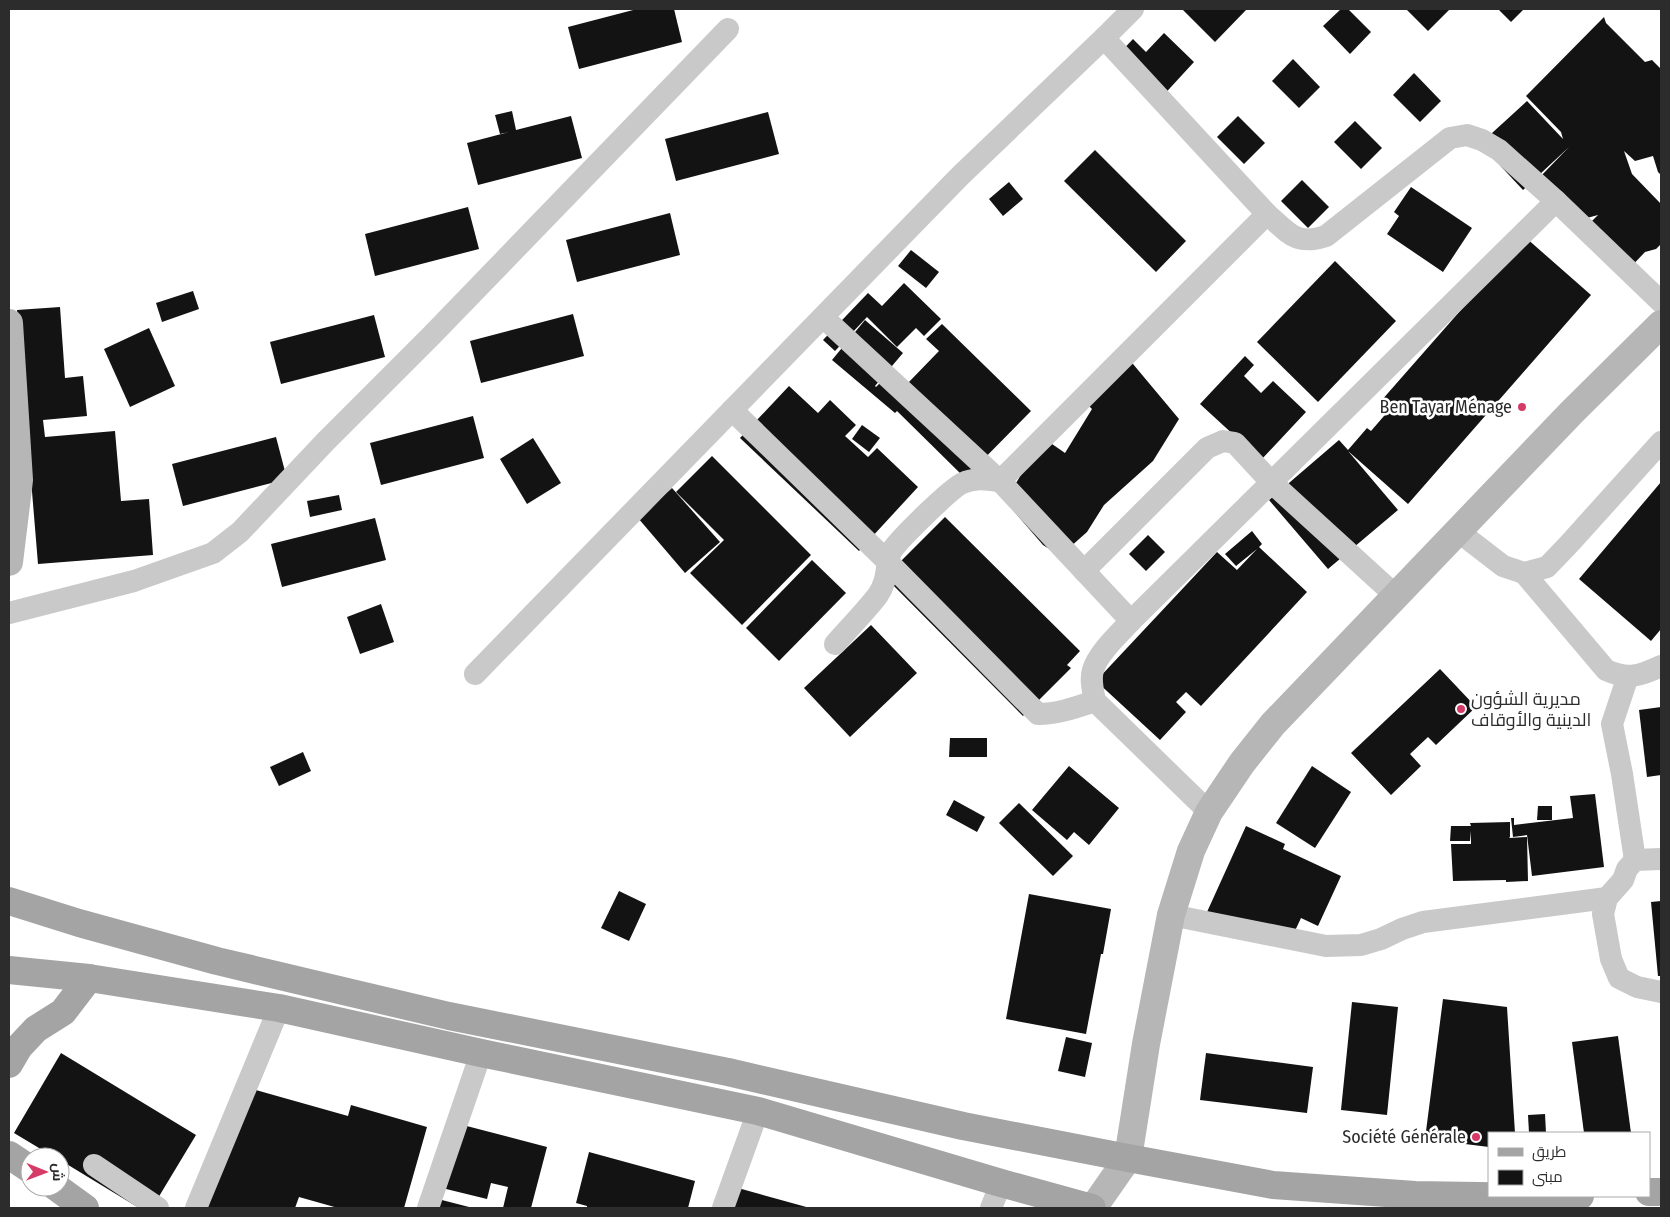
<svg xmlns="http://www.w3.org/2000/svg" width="1670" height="1217" font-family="'Fira Sans Condensed',Cairo,sans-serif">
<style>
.building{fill:#131313}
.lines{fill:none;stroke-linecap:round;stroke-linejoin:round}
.street{stroke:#c9c9c9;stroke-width:22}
.secondary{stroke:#b6b6b6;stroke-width:28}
.primary{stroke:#a4a4a4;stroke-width:28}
.poi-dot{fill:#d63a66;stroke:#fff;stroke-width:2}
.labels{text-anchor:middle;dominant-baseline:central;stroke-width:5;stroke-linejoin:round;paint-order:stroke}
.poi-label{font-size:18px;fill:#2c2c2c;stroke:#fff;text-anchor:end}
</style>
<rect width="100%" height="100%" fill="#fff"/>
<g class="building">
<polygon points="637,9 674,9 682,42 579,69 568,27"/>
<polygon points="1182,9 1247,9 1215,42"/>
<polygon points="1341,9 1348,9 1371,32 1350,54 1323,26"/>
<polygon points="1406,9 1448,9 1449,10 1428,31"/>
<polygon points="1498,9 1524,9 1511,22"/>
<polygon points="1604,17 1606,23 1645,62 1652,60 1661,69 1661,175 1658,172 1653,156 1635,161 1624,151 1632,174 1661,204 1661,244 1656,249 1645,252 1626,272 1578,235 1598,215 1572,222 1538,179 1569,147 1523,190 1480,144 1527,101 1563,139 1561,132 1526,96"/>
<polygon points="1164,33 1194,62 1159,100 1115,58 1133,39 1146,52"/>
<polygon points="1293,59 1320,87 1299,108 1272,81"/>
<polygon points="1414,73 1441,101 1420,122 1393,95"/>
<polygon points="512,111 516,130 571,116 582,158 478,185 467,143 509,132 500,134 495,115"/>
<polygon points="768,112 779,154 676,181 665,139"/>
<polygon points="1238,116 1265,143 1244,164 1217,137"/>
<polygon points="1355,121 1382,148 1361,169 1334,142"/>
<polygon points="1095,150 1186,241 1156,272 1064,181"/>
<polygon points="1302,180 1329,207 1308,228 1281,201"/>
<polygon points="1009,182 1023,199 1003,216 989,199"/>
<polygon points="1411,187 1472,228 1443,272 1387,234 1399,216 1394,212"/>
<polygon points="468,207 479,249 375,276 365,234"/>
<polygon points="670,213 680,255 577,282 566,240"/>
<polygon points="1525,237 1591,295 1408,504 1348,451 1398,510 1328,569 1269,500 1339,440 1348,450 1367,428 1371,431 1390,409 1381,401"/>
<polygon points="911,250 939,272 926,288 898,266"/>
<polygon points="1335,261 1396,321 1318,402 1257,342"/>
<polygon points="904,283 941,319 924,336 916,328 897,347 867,317 835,351 823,340 868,293 882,306"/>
<polygon points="193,291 199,309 162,322 156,303"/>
<polygon points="60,307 65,378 83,376 87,416 43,420 45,437 115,431 121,501 149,499 153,555 38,564 17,310"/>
<polygon points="573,314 584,356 481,383 470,341"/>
<polygon points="374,315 385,357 281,384 270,342"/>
<polygon points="865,320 903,353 875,386 876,387 893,370 907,384 939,351 926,339 942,324 1031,411 965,478 897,411 895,413 832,360"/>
<polygon points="149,328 175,386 130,407 104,349"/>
<polygon points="1245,356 1254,365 1244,376 1261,393 1273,381 1306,412 1261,460 1200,404"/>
<polygon points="1127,360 1133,364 1179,419 1153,461 1104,505 1087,532 1060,556 1043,545 1005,501 1027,465 1052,444 1065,453 1092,409 1089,406"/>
<polygon points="789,386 818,413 830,400 856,425 845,436 868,457 877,448 918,487 859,551 740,438"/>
<polygon points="473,416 484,458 381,485 370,443"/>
<polygon points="862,425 880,438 869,452 852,439"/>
<polygon points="276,437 287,479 183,506 172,464"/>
<polygon points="533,438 561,483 527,504 500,459"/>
<polygon points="712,456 811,555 742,625 690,573 724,540 676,492"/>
<polygon points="1661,482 1661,629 1651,641 1579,579"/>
<polygon points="672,488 720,542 685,573 638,518"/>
<polygon points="339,495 342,510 310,517 307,501"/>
<polygon points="945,517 1080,651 1067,665 1071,668 1023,716 885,577"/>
<polygon points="375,518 386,560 282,587 271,544"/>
<polygon points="1252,531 1262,544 1259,547 1307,592 1201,706 1186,692 1176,702 1186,712 1160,740 1096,681 1217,552 1237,570 1257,549 1236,566 1225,554"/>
<polygon points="1148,535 1165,552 1146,571 1129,554"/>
<polygon points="812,560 846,593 779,661 746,628"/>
<polygon points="381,604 394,642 360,654 347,617"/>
<polygon points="871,625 917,673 850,737 804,688"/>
<polygon points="1440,669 1476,707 1436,745 1428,737 1410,754 1421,766 1391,795 1351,753"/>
<polygon points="1661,707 1661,775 1647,777 1639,710"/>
<polygon points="950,738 987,738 987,757 949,757"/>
<polygon points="303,752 311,771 279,786 270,767"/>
<polygon points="1069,766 1119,808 1089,845 1074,832 1067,840 1032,810"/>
<polygon points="1312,766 1351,792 1315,848 1276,823"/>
<polygon points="1595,794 1604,867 1532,876 1527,835 1513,837 1511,818 1514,818 1514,825 1573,818 1570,796"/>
<polygon points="954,800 985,817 977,832 946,815"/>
<polygon points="1019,803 1073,856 1053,876 999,823"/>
<polygon points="1538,806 1552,806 1552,820 1537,820"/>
<polygon points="1510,822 1510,837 1509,838 1527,837 1528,881 1506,882 1506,880 1453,881 1451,844 1471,844 1471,831 1470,841 1450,841 1451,826 1471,826 1470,823"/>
<polygon points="1246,826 1285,844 1283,849 1341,876 1318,926 1301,918 1287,948 1207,912"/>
<polygon points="619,891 646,904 629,941 601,928"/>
<polygon points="1029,894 1111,909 1103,954 1101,954 1086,1034 1006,1019"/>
<polygon points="1661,901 1661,976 1658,976 1651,902"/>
<polygon points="1443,999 1507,1007 1515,1133 1489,1133 1489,1147 1425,1139"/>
<polygon points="1352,1002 1398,1007 1387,1115 1341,1110"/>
<polygon points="1618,1036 1631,1133 1584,1133 1572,1042"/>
<polygon points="1066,1037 1092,1043 1085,1077 1058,1071"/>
<polygon points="61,1053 196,1135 152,1208 139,1208 60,1160 60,1157 54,1157 14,1133"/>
<polygon points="1206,1053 1313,1067 1307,1113 1200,1100"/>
<polygon points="238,1085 348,1116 351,1105 427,1127 404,1208 338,1208 299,1197 295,1208 190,1208"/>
<polygon points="1545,1114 1546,1133 1529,1133 1528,1115"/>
<polygon points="459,1124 547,1147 531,1208 503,1208 508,1187 491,1183 487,1199 442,1188"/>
<polygon points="589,1152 695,1181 688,1208 587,1208 587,1206 576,1203"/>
<polygon points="731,1186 810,1208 725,1208"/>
<polygon points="434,1198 473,1208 431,1208"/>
</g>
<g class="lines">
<g class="street">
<path d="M1133 9 1104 38 1267 214C1289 233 1295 246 1326 236L1450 138 1467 135 1482 140 1499 150 1556 201 1661 302"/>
<polyline points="824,318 1000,481 1131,621"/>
<path d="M732 410 889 563 1038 714C1058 714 1077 707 1095 701"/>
<polyline points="1459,532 1503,566 1524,573 1547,567 1570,543 1661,442"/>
<polyline points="1084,571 1207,448 1223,441 1235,443 1271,482 1396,596"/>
<path d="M1524 573 1606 670C1628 680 1640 676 1661 666"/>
<polyline points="9,613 134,581 213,553 240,532 326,441 432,335 728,29"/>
<path d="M835 644C849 628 865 612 878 595 889 578 885 566 891 552 896 542 952 487 963 483 975 477 987 480 1000 481L1267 214"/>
<polyline points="475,674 960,176 1104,38"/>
<polyline points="1628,676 1612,724 1622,774 1635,860"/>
<path d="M1209 812 1095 701C1093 691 1090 680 1093 670 1098 653 1119 634 1131 621L1556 201"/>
<polyline points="1661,859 1635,860 1627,869 1623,880 1607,898 1603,914 1611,959 1619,978 1637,987 1661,992"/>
<polyline points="1171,915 1326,946 1361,945 1381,939 1402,929 1423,922 1607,898"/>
<polyline points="94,1165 158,1208"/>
<polyline points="196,1208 279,1008"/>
<polyline points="428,1208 481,1053"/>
<polyline points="723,1208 758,1111"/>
<polyline points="991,1208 1001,1183"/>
</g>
<g class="secondary">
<polyline points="9,323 19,480 9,562"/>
<polyline points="1093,1208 1128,1158 1146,1044 1171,915 1191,851 1209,812 1242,763 1273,724 1572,412 1661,324"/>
</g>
<g class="primary">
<polyline points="9,901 79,923 217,961 449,1016 728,1072 963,1126 1128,1158 1273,1185 1415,1195 1548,1197 1580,1196"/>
<polyline points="9,970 89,978 279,1008 481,1053 758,1111 1001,1183 1092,1208"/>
<polyline points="9,1064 19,1047 36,1029 63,1012 89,978"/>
<polyline points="9,1155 30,1169"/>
<polyline points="56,1187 85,1208"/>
<polyline points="1649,1192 1661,1192"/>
</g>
</g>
<g class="poi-dot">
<circle cx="1522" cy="407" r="5"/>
<circle cx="1461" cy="709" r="5"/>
<circle cx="1476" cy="1137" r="5"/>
</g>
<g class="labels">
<g class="poi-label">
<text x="1512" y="407">Ben Tayar Ménage</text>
<text x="1471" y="699" text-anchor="start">مديرية الشؤون<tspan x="1471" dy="21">الدينية والأوقاف</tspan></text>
<text x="1466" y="1137">Société Générale</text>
</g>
</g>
<rect width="1670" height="1217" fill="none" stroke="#2c2c2c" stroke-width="20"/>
<rect x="1488" y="1132" width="162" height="65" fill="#ffffff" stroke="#ababab"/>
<rect x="1498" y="1148" width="25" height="8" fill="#a4a4a4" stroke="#ababab"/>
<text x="1532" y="1157" font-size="15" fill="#2c2c2c">طريق</text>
<rect x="1498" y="1170" width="25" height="15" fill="#131313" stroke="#ababab"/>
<text x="1532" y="1182" font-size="15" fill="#2c2c2c">مبنى</text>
<g transform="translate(45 1172) rotate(91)"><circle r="24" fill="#ffffff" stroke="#ababab"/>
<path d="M0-4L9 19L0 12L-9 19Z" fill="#d63a66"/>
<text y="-8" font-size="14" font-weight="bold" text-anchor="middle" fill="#2c2c2c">ش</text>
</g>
</svg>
